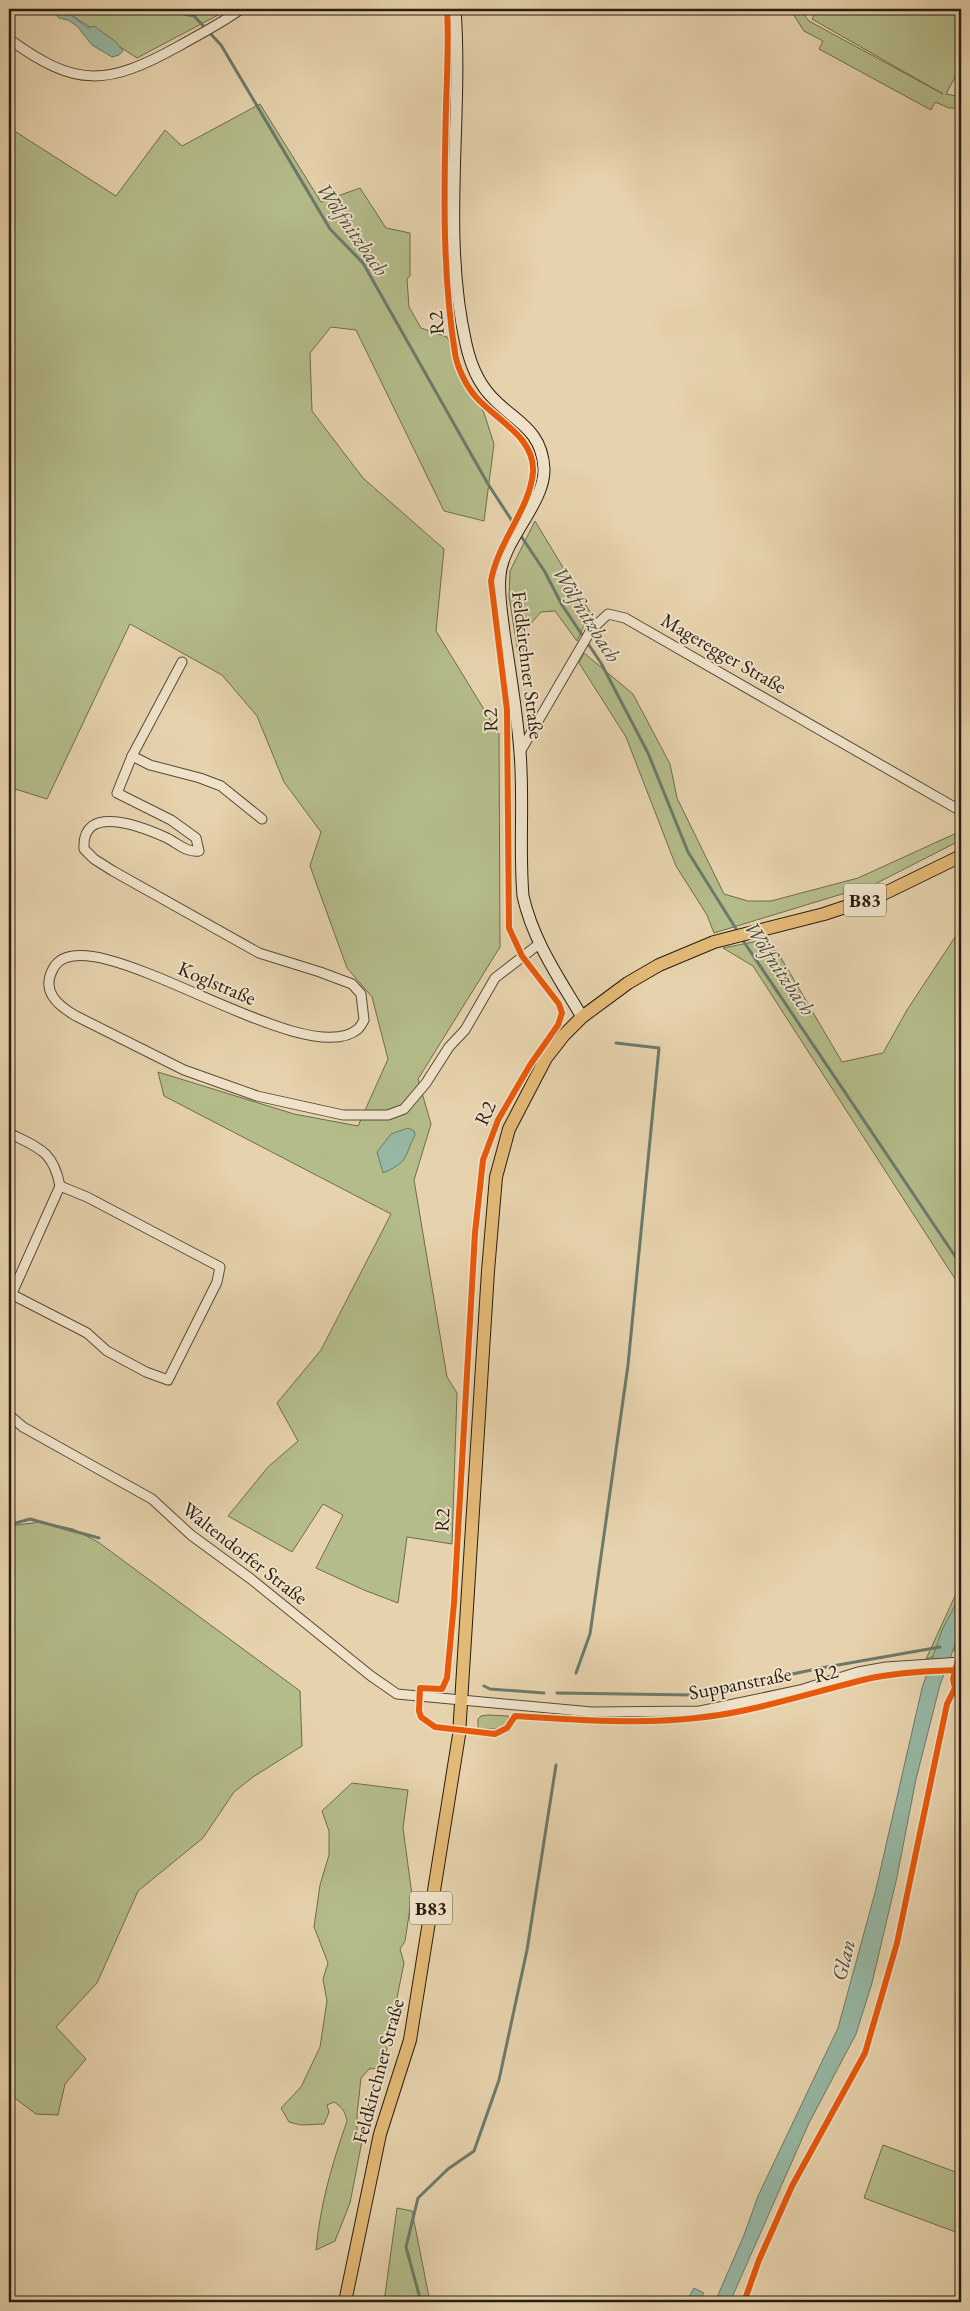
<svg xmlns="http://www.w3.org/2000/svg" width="970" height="2311" font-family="'EB Garamond',serif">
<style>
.green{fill:#b4bc8a;stroke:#6e6c4e}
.water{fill:#97b8a5;stroke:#6b7a6a}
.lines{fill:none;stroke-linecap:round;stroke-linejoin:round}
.stream{stroke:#6b7a6a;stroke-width:3}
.street-casing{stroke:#584a38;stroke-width:11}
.secondary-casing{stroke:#291d11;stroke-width:13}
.primary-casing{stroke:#291d11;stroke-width:14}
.street{stroke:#efe2c9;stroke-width:9}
.secondary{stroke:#efe2c9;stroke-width:11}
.primary{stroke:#e3b976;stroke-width:12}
.cycleway-casing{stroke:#efe2c9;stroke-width:9}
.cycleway{stroke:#e8590c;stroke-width:6}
.labels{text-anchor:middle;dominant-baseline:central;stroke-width:4;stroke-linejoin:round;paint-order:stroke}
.shield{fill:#efe2c9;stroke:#645848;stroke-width:1}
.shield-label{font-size:19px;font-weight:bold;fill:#291d11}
.street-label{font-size:20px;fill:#291d11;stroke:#efe2c9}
.water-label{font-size:21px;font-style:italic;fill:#4a4c3d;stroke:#efe2c9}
</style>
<rect width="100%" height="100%" fill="#e6d2ac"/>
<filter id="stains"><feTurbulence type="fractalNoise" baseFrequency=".004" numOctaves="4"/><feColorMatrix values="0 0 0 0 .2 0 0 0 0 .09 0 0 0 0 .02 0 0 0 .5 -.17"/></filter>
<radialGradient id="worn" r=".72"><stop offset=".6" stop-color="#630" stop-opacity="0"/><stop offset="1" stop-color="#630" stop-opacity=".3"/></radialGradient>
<g class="green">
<polygon points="62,9 217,9 220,14 137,58"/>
<polygon points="790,9 799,9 809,21 943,94 812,19 818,9 961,9 961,66 946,94 961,97 961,108 949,108 935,102 931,110 819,49 823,41 804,31"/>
<polygon points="260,104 321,202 360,188 386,228 410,233 410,276 407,279 409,307 421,328 447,337 484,413 494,444 484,521 444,511 356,330 331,327 310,353 312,411 363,478 444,549 436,631 499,734 500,947 418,1079 431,1124 414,1180 447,1377 457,1393 452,1544 407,1537 398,1603 364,1590 316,1568 343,1515 323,1504 292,1552 228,1516 268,1467 298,1441 277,1403 321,1350 391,1214 164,1096 158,1072 294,1114 358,1126 388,1059 372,997 347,968 310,866 321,832 284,782 257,716 222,675 130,624 47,799 9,787 9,133 16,132 116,196 165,130 182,146"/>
<polygon points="535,521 590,612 577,641 555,611 541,612 526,629 521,671 509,597 510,571"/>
<polygon points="584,653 633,694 670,764 677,798 724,894 748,901 771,901 858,878 961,831 961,840 875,884 714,933 707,915 676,866 626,737 579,663"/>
<polygon points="961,928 961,1288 753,966 723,948 758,941 764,947 777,951 842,1062 883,1053 907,1010"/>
<polygon points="41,1522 73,1529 98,1542 300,1691 302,1746 253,1777 234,1792 203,1838 138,1891 97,1983 56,2027 86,2059 65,2084 58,2115 36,2114 12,2096 9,2097 9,1526"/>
<polygon points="961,1583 961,1648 926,1659"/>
<polygon points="488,1715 508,1716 509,1718 507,1723 499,1729 478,1729 478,1719 481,1716"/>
<path d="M352 1783 408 1790 403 1828 412 1895 405 1941 400 1949 404 1963 383 2068 369 2069 361 2078 357 2115V2134L362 2141 350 2203 335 2241 316 2250C320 2205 332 2164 347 2121 345 2111 342 2107 334 2102L327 2105 329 2112 324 2124 301 2125 289 2122 281 2108 301 2087 320 2047 327 2001 323 1979 328 1963 314 1927 320 1885 329 1855V1831L322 1811Z"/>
<polygon points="883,2145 961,2174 961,2234 864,2198"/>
<polygon points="397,2208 412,2211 430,2302 384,2302"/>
</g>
<g class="water">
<polygon points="60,10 71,15 88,28 94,26 116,42 123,51 119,55 112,57 92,45 77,26 68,20 59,18 54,13"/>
<path d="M408 1128 414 1131 415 1135C403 1158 410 1161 383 1173L377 1152 391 1134Z"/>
<polygon points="961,1594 961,1629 940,1685 916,1779 897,1877 872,1983 856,2034 809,2123 730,2302 715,2302 744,2235 758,2196 838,2028 876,1889 922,1688 942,1630"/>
<polygon points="694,2288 704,2293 697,2302 686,2302"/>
</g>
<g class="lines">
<g class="stream">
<polyline points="159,9 194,16 221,45 330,229 363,263 488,484 516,527"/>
<polyline points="519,533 545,572 562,605 601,663 648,753 688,852 738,932"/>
<polyline points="742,939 961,1265"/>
<polyline points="9,1525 30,1519 99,1538"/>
<polyline points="576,1673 590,1634 628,1365 659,1048 616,1043"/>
<polyline points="484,1686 490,1689 544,1693"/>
<polyline points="557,1693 692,1695 821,1668 940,1647"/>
<polyline points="421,2302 406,2247 418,2198 448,2169 474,2151 499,2080 527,1950 556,1765"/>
</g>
<g class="street-casing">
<g id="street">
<path d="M9 39C76 88 107 86 179 46 200 34 222 23 241 9"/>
<path d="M182 662 132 756 117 793 171 820 196 838 199 851C187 853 177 843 167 838 143 827 81 802 84 849L94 859 113 871 259 953 320 972 352 984 361 994 364 1020C363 1022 360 1027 358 1029 303 1076 84 908 53 969 41 991 57 1005 76 1016L184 1070 257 1096 343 1115H388L404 1109 426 1083 449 1047 465 1030 495 978 539 944"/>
<polyline points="520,752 591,630 608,614 625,618 961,811"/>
<polyline points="132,756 150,765 200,778 221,786 262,819"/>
<path d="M9 1133C38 1148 53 1150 60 1186L9 1300"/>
<polyline points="11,1294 87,1333 107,1351 146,1372 168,1380 217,1282 220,1267 87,1197 60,1186"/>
<polyline points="9,1415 23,1427 152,1499 191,1535 251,1579 371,1676 397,1694 592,1712 700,1711 800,1690 858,1672 886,1667 961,1662"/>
</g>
</g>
<g class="secondary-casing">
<path id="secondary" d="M455 9C463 120 441 234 466 344 470 362 476 379 489 394 512 421 542 427 544 469 545 503 502 541 500 576 498 594 502 614 504 632 510 672 517 712 520 752 524 800 519 848 523 896 533 941 559 978 582 1017"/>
</g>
<g class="primary-casing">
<polyline id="primary" points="345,2302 380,2134 410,2040 459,1735 488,1271 496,1177 509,1129 546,1058 564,1035 582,1017 628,983 659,965 714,942 824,914 881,895 961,856"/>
</g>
<use href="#street" class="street"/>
<use href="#secondary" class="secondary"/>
<use href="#primary" class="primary"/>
<g class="cycleway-casing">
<g id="cycleway">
<path d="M447 9C449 41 447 74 446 107 444 188 442 273 455 353 457 367 466 386 476 397 496 420 535 437 533 472 530 509 498 541 491 581L507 710 509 928 522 956 559 1004 562 1013 558 1025 530 1065 498 1120 483 1160 475 1233 454 1603 447 1678 442 1689 420 1688 419 1711 421 1717 435 1727 495 1734 507 1728 515 1716C593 1721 669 1727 746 1710 788 1701 829 1688 871 1678 900 1672 931 1671 961 1670"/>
<polyline points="744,2302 759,2260 792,2186 865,2053 897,1943 947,1704 955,1688 953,1679 961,1649"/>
</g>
</g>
<use href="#cycleway" class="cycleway"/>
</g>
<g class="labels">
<g class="shield">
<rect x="844" y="883.5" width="42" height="33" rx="4"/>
<rect x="410" y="1891.5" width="42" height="33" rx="4"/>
</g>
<g class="shield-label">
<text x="865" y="900">B83</text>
<text x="431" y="1908">B83</text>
</g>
<g class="street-label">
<text transform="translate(436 323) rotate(-95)">R2</text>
<text transform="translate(724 653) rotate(30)">Mageregger Straße</text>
<text transform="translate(528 665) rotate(83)">Feldkirchner Straße</text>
<text transform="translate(490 720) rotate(-92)">R2</text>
<text transform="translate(217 983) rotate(23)">Koglstraße</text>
<text transform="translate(485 1113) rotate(-65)">R2</text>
<text transform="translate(442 1520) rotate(-87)">R2</text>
<text transform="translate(245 1553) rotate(38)">Waltendorfer Straße</text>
<text transform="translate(826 1673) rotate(-14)">R2</text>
<text transform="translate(740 1683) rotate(-11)">Suppanstraße</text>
<text transform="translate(378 2071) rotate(-75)">Feldkirchner Straße</text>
</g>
<g class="water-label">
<text transform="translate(353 229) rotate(55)">Wölfnitzbach</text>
<text transform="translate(587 614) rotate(58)">Wölfnitzbach</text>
<text transform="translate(780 968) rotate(56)">Wölfnitzbach</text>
<text transform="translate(843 1960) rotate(-76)">Glan</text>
</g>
</g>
<rect width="970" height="2311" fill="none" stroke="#e6d2ac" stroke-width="30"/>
<rect x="10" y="10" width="950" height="2291" fill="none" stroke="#291d11" stroke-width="2.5"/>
<rect x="15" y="15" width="940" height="2281" fill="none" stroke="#291d11"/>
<rect width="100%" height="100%" filter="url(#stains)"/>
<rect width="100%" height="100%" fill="url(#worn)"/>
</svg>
